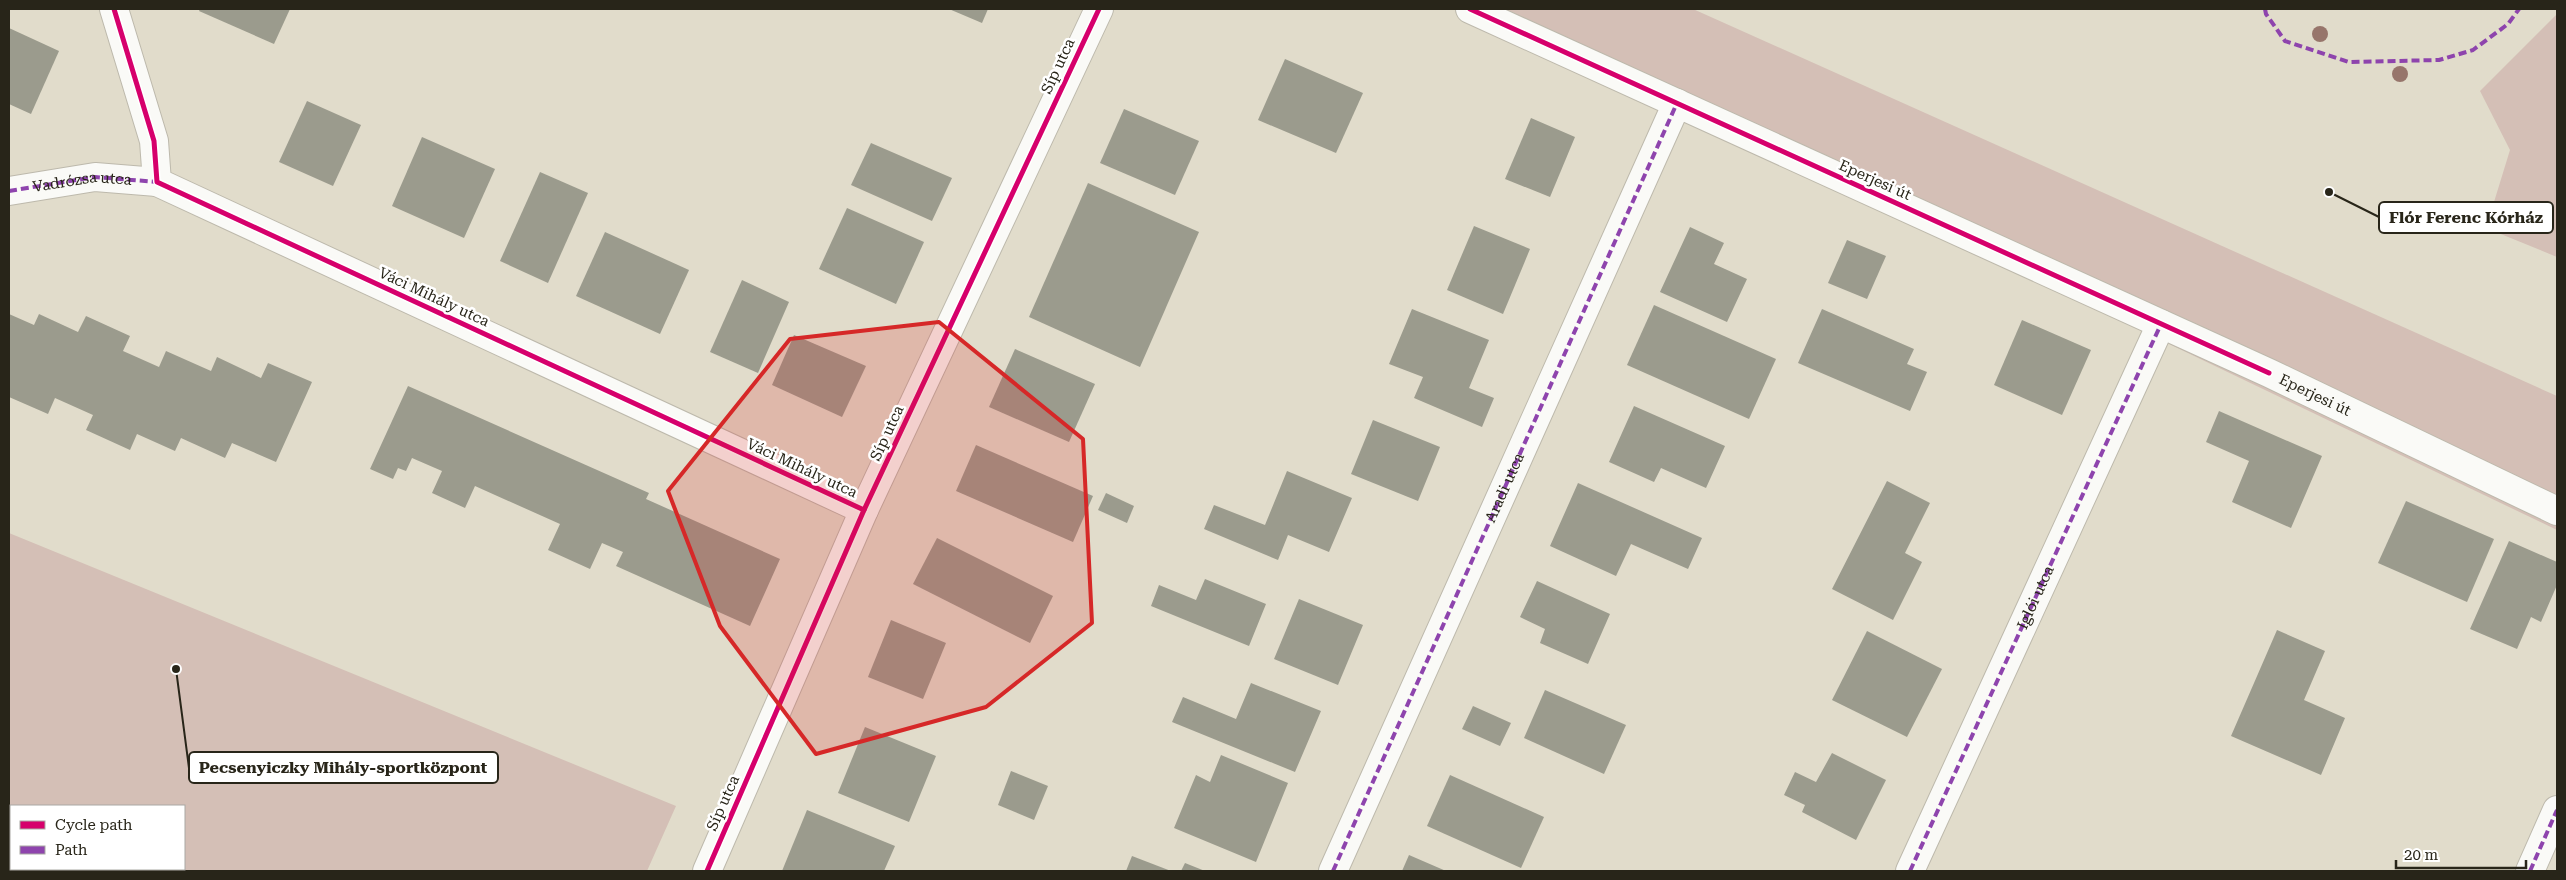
<svg xmlns="http://www.w3.org/2000/svg" width="2566" height="880" font-family="'Roboto Serif',serif">
<style>
.green{fill:#d4bfb6;fill-rule:evenodd}
.building{fill:#9b9b8d}
.lines{fill:none;stroke-linecap:round;stroke-linejoin:round}
.street-casing{stroke:#bdb9ac;stroke-width:30}
.street{stroke:#fafaf7;stroke-width:28}
.quiet{stroke:#8e44ad;stroke-width:4;stroke-dasharray:8 4;stroke-linecap:butt}
.cycleway-casing{stroke:#fff;stroke-width:8}
.cycleway{stroke:#d6006c;stroke-width:5}
.tree{fill:#97756b}
.marked{fill:#d62828;fill-opacity:0.2;stroke:#d62828;stroke-width:4;stroke-linejoin:round}
.labels{text-anchor:middle;dominant-baseline:central;stroke-width:5;stroke-linejoin:round;paint-order:stroke}
.street-label{font-size:15px;fill:#282519;stroke:#fff}
.leader{fill:none;stroke:#282519;stroke-width:2}
.callout-dot{fill:#282519;stroke:#fff;stroke-width:2}
.callout{fill:#fff;stroke:#282519;stroke-width:2}
.callout-label{font-size:16px;text-anchor:middle;font-weight:bold;fill:#282519}
</style>
<rect width="100%" height="100%" fill="#e1dccb"/>
<g class="green">
<polygon points="1471,9 1693,9 2557,396 2557,530"/>
<polygon points="2557,14 2557,257 2486,228 2510,150 2480,91"/>
<path d="M9 533 676 806 647 871H9ZM11 806H184V869H11Z"/>
</g>
<g class="building">
<polygon points="200,9 290,9 274,44 199,11"/>
<polygon points="949,9 988,9 982,23"/>
<polygon points="9,28 59,51 31,114 9,104"/>
<polygon points="1285,59 1363,93 1336,153 1258,120"/>
<polygon points="307,101 361,125 333,186 279,162"/>
<polygon points="1124,109 1199,141 1175,195 1100,163"/>
<polygon points="1531,118 1575,137 1550,197 1505,179"/>
<polygon points="422,137 495,169 464,238 392,206"/>
<polygon points="871,143 952,178 932,221 851,185"/>
<polygon points="540,172 588,193 548,283 500,261"/>
<polygon points="1088,183 1199,232 1140,367 1029,317"/>
<polygon points="847,208 924,242 896,304 819,269"/>
<polygon points="1474,226 1530,249 1503,314 1447,290"/>
<polygon points="1690,227 1724,243 1714,264 1747,279 1727,322 1660,292"/>
<polygon points="605,232 689,270 660,334 576,296"/>
<polygon points="1847,240 1886,256 1867,299 1828,283"/>
<polygon points="742,280 789,302 758,373 710,352"/>
<polygon points="1654,305 1776,359 1749,419 1627,365"/>
<polygon points="1412,309 1489,340 1469,388 1494,398 1482,427 1414,398 1423,377 1389,364"/>
<polygon points="1822,309 1914,349 1907,364 1927,372 1910,411 1798,363"/>
<polygon points="9,314 34,325 39,314 78,332 86,316 130,336 123,351 159,367 166,351 211,371 217,357 261,378 268,363 312,382 276,462 232,443 225,458 181,438 175,451 137,434 130,450 86,430 93,415 55,398 48,414 9,397"/>
<polygon points="2022,320 2091,350 2062,415 1994,385"/>
<polygon points="794,335 866,366 842,417 772,385"/>
<polygon points="1015,349 1095,384 1069,442 989,407"/>
<polygon points="408,386 649,493 646,499 780,559 750,626 616,566 623,552 602,543 590,569 548,550 560,524 475,486 465,508 432,493 442,471 412,458 406,471 398,468 393,479 370,469"/>
<polygon points="1634,406 1725,446 1706,488 1661,468 1654,482 1609,462"/>
<polygon points="2219,411 2322,456 2291,528 2232,502 2249,461 2206,442"/>
<polygon points="1373,420 1440,447 1418,501 1351,474"/>
<polygon points="976,445 1093,496 1073,542 956,491"/>
<polygon points="1287,471 1352,498 1329,552 1288,535 1278,560 1204,529 1214,505 1265,525"/>
<polygon points="1887,481 1930,503 1905,553 1922,562 1893,620 1832,589"/>
<polygon points="1578,483 1702,538 1688,569 1631,544 1616,576 1550,546"/>
<polygon points="1106,493 1134,506 1127,523 1098,510"/>
<polygon points="2406,501 2494,539 2467,602 2378,563"/>
<polygon points="937,538 1053,596 1030,643 913,584"/>
<polygon points="2509,541 2557,562 2557,585 2541,622 2531,617 2517,649 2470,629"/>
<polygon points="1205,579 1266,604 1249,646 1151,606 1159,585 1196,600"/>
<polygon points="1537,581 1610,614 1588,664 1540,643 1545,629 1520,617"/>
<polygon points="1299,599 1363,625 1338,685 1274,659"/>
<polygon points="891,620 946,643 923,699 868,677"/>
<polygon points="2277,630 2325,651 2304,700 2345,718 2321,775 2231,736"/>
<polygon points="1867,631 1942,669 1907,737 1832,700"/>
<polygon points="1251,683 1321,711 1295,772 1172,722 1183,697 1236,719"/>
<polygon points="1545,690 1626,725 1604,774 1524,738"/>
<polygon points="1473,706 1511,723 1500,746 1462,729"/>
<polygon points="865,727 936,756 909,822 838,793"/>
<polygon points="1832,753 1886,780 1856,840 1802,812 1805,805 1784,795 1795,772 1816,782"/>
<polygon points="1221,755 1288,783 1256,862 1174,828 1196,775 1210,782"/>
<polygon points="1011,771 1048,786 1034,820 998,805"/>
<polygon points="1450,775 1544,817 1521,868 1427,826"/>
<polygon points="807,810 895,846 884,871 782,871"/>
<polygon points="1409,855 1446,871 1402,871"/>
<polygon points="1132,856 1171,871 1126,871"/>
<polygon points="1185,863 1205,871 1181,871"/>
</g>
<g class="lines">
<g class="street-casing">
<g id="street">
<polyline points="114,9 154,141 157,182 864,510"/>
<path id="s1" d="M1470 9 2269 373 2557 511"/>
<path id="s2" d="M9 191 95 177 157 182"/>
<polyline points="707,871 864,510 1099,9"/>
<path id="s3" d="M1333 871 1677 103"/>
<path id="s4" d="M1910 871 2161 324"/>
<polyline points="2530,871 2557,810"/>
</g>
</g>
<use href="#street" class="street"/>
<g class="quiet">
<polyline points="2265,9 2266,14 2285,41 2349,62 2439,60 2473,50 2508,24 2519,9"/>
<polyline points="9,191 95,177 157,182"/>
<polyline points="1333,871 1677,103"/>
<polyline points="1910,871 2161,324"/>
<polyline points="2530,871 2557,810"/>
</g>
<g class="cycleway-casing">
<g id="cycleway">
<polyline points="114,9 154,141 157,182 864,510"/>
<polyline points="1470,9 2269,373"/>
<polyline points="707,871 864,510 1099,9"/>
</g>
</g>
<use href="#cycleway" class="cycleway"/>
</g>
<g class="tree">
<circle cx="2320" cy="34" r="8"/>
<circle cx="2400" cy="74" r="8"/>
</g>
<path class="marked" d="M939 322 1083 439 1092 623 986 707 816 754 720 626 668 491 790 339Z"/>
<g class="labels">
<g class="street-label">
<text transform="translate(1058 66) rotate(-65)">Síp utca</text>
<text transform="translate(1875 180) rotate(24)">Eperjesi út</text>
<text stroke="none"><textPath href="#s2" startOffset="74">Vadrózsa utca</textPath></text>
<text transform="translate(434 297) rotate(25)">Váci Mihály utca</text>
<text stroke="none"><textPath href="#s1" startOffset="929">Eperjesi út</textPath></text>
<text transform="translate(887 433) rotate(-65)">Síp utca</text>
<text transform="translate(802 468) rotate(25)">Váci Mihály utca</text>
<text stroke="none"><textPath href="#s3" startOffset="420">Aradi utca</textPath></text>
<text stroke="none"><textPath href="#s4" startOffset="301">Iglói utca</textPath></text>
<text transform="translate(723 803) rotate(-66)">Síp utca</text>
</g>
</g>
<path class="leader" d="M2329 192L2379 217M176 669L189 768"/>
<g class="callout-dot">
<circle cx="2329" cy="192" r="5"/>
<circle cx="176" cy="669" r="5"/>
</g>
<g class="callout">
<rect x="2379" y="202" width="174" height="31" rx="5"/>
<rect x="189" y="752" width="309" height="31" rx="5"/>
</g>
<g class="callout-label">
<text x="2466" y="223">Flór Ferenc Kórház</text>
<text x="343" y="773">Pecsenyiczky Mihály-sportközpont</text>
</g>
<rect width="2566" height="880" fill="none" stroke="#282519" stroke-width="20"/>
<rect x="10" y="805" width="175" height="65" fill="#ffffff" stroke="#a9a8a3"/>
<rect x="20" y="821" width="25" height="8" fill="#d6006c" stroke="#a9a8a3"/>
<text x="55" y="830" font-size="15" fill="#282519">Cycle path</text>
<rect x="20" y="846" width="25" height="8" fill="#8e44ad" stroke="#a9a8a3"/>
<text x="55" y="855" font-size="15" fill="#282519">Path</text>
<path d="M2396 860v8h130v-8" fill="none" stroke="#282519" stroke-width="2.5"/>
<text x="2404" y="860" font-size="15" fill="#282519" stroke="#ffffff" stroke-width="4" paint-order="stroke">20 m</text>
</svg>
